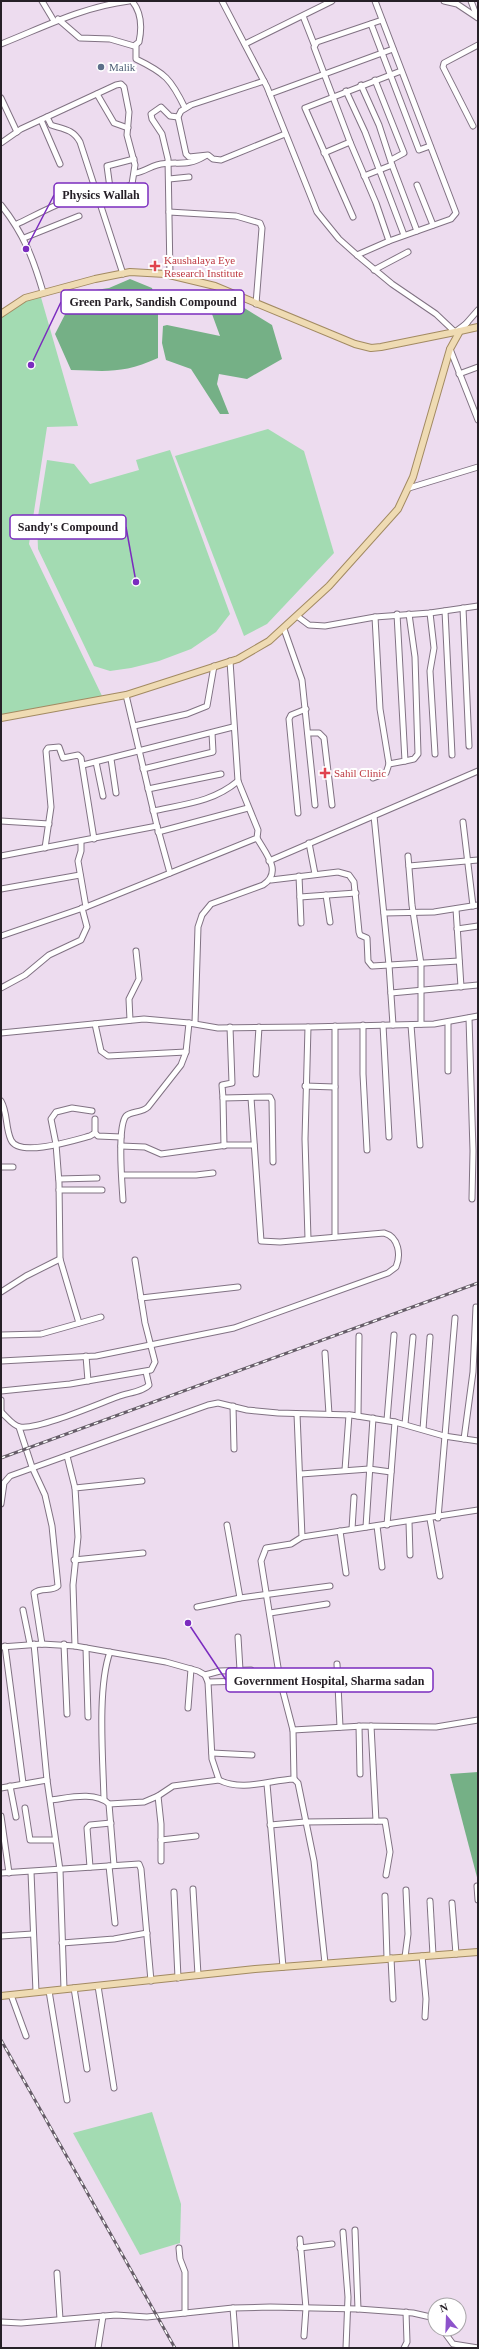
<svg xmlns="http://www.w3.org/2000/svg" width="479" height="2349" font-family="Georgia,serif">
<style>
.green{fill:#a3dbb2}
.forest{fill:#75b086}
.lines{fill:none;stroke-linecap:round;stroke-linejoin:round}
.minor-casing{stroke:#817283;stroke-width:7}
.major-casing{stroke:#a28a62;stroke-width:8}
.minor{stroke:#fff;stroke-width:5}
.major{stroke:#efdbb3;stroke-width:6}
.rail-casing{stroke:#665d68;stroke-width:3}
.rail{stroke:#fff;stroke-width:1.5;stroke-dasharray:4.5;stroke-linecap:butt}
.service-dot{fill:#5c6f8a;stroke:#fff;stroke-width:1.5}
.health-dot{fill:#e0444e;stroke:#fff;stroke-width:1.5}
.labels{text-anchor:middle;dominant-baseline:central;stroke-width:4;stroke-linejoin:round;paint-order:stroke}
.service-label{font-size:11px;fill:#4e5e75;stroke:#fff;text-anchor:start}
.health-label{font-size:11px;fill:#be3a42;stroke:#fff;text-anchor:start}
.leader{fill:none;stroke:#7b2cbf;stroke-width:1.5}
.callout-dot{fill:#7b2cbf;stroke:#fff;stroke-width:1.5}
.callout{fill:#fff;stroke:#7b2cbf;stroke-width:1.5}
.callout-label{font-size:12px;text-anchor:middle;font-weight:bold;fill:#262027}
</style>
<rect width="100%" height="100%" fill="#eddcef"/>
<g class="green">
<polygon points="40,294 78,426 47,427 29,544 103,698 1,718 1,314 25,298"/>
<polygon points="268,429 304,451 334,553 267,624 244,636 175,456"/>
<polygon points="170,450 230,614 216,632 191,649 159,661 131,668 110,671 94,666 38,549 37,523 47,460 74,464 90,484 139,470 136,460"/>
<polygon points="152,2112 181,2204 180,2243 140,2255 73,2133"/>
</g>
<g class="forest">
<path d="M130 279 152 288 158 309V358C123 374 107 371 71 370L55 334 76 293 109 288Z"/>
<polygon points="211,292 233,301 272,325 282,359 247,379 219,374 217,384 229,414 220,414 191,369 166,360 162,343 163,326 167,325 220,336 212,314"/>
<polygon points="478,1772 478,1881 450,1774"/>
</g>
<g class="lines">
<g class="minor-casing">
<g id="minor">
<polyline points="42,1 54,21"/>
<polyline points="222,1 267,87 317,212 339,239 357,255 392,284 436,314 455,332 467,323"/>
<polyline points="444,1 457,4 478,18"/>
<polyline points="471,1 477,17"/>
<polyline points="303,16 314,44"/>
<path d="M58 19 80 38 110 39 134 46 139 42C142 28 142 13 132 1"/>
<polyline points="382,20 317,42 314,47 350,142 376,203 389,241"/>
<polyline points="371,24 419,150 430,146"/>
<path d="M1 44C44 27 82 7 129 1"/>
<polyline points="245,44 332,1"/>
<path d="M136 45V59C165 73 171 79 185 108"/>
<polyline points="375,80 404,153 391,160"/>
<polyline points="264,81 191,105 181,111 178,117 186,154 189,157 208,155 213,159 221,160 285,134"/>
<polyline points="361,85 379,125 392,165 364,176"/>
<polyline points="346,91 365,132 404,235"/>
<polyline points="97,94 114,123 128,128"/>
<polyline points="270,94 393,49"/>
<polyline points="1,98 17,132"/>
<path d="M47 117 51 125C63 129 73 129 80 142L123 274"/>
<polyline points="41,120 60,164"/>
<polyline points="473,126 443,67 444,63 478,45"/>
<path d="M1 143 21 129 116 85 121 84 124 87 129 112 127 135 135 165 132 184C125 190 114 187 105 189 73 195 46 210 17 224"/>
<polyline points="324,153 350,142"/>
<polyline points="392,165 417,231"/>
<path d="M135 173C144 172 149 167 157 165 177 160 185 168 205 156"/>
<polyline points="169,179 189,177"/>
<polyline points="417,185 433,225"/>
<polyline points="110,188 107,166 134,159"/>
<path d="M1 205C24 234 33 258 43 292"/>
<polyline points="169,212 236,216 260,223 262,228 256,304"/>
<polyline points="353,217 305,108 401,71"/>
<polyline points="24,238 79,216"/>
<polyline points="357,255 389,241 451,219 456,213 375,1"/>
<polyline points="374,270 408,252"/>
<polyline points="170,275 168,159 162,134 152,119 151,114 161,107 170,116 178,117"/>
<polyline points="464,326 478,310"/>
<polyline points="450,349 478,420"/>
<polyline points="459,374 478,367"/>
<polyline points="409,488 478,467"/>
<polyline points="463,608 469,746"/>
<polyline points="445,611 452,755"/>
<polyline points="430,613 434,648 430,671 435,754"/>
<polyline points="297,616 309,625 325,626 375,617 430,613 478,606"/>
<polyline points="375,617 380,709 389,764"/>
<polyline points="284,629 302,680 315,805"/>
<polyline points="126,695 157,826 170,873"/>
<polyline points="134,726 187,714 207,706 214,666"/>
<polyline points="308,733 319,733 324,738 332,805"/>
<polyline points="111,759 116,793"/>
<polyline points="405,761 414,759 418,754 415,657 409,614"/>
<polyline points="96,762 103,796"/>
<polyline points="83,765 233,727"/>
<polyline points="143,769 213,752 212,733"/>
<polyline points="373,778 386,773 389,764 405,761 397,614"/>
<polyline points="148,789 221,774"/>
<path d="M153 811C185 804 213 802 238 781"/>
<polyline points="298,813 289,719 291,715 306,709"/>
<polyline points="374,816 389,965 393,1025"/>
<polyline points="1,821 49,824"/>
<polyline points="463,822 473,906"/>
<polyline points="158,832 248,808"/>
<polyline points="81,841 81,851 78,861 86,907"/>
<polyline points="309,843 315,874"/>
<polyline points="45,848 51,807 46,751 48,748 59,747 63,758 78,755 81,758 94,839"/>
<polyline points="1,856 157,826"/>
<polyline points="408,856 412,905 421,964 421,1024"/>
<polyline points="269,861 478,771"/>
<polyline points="409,866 478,860"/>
<polyline points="299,876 301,923"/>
<polyline points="271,880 338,872 349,875 354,882 359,932 360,935 367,938 368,961 372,966 459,961"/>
<polyline points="1,889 80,875"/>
<polyline points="326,895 330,922"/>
<polyline points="300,897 356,893"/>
<polyline points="456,909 461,987"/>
<polyline points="384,913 434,912 478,905"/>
<polyline points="457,929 478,926"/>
<polyline points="1,936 86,907 257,838 258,830 238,781 230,661"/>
<polyline points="1,988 25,975 49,955 81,940 87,927 82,908"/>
<polyline points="391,993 478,985"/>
<polyline points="469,1018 473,1151 472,1199"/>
<polyline points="130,1020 129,999 139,979 136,951"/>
<polyline points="448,1022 448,1071"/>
<path d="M195 1023 198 927 202 915 211 904 263 885C283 872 266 854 257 838"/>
<polyline points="95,1024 101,1051 108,1056 186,1052"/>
<polyline points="363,1025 363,1074 367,1150"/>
<polyline points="383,1025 389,1137"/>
<polyline points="411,1025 420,1145"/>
<polyline points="1,1033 144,1019 189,1023 218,1028 308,1027 434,1024 478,1016"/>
<polyline points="256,1074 259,1027"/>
<polyline points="305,1086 335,1087"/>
<polyline points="223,1098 222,1085 232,1083 230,1027"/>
<path d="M1 1101C8 1113 5 1127 11 1140 19 1158 75 1140 90 1136L95 1133"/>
<polyline points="95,1119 95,1133 98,1136 121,1137"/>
<polyline points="121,1146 145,1147 161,1154 227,1145 254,1145"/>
<polyline points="224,1146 223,1098 270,1097 272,1101 273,1162"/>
<polyline points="1,1167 13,1167"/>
<polyline points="122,1175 196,1175 213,1173"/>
<polyline points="59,1179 97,1178"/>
<polyline points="59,1190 102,1190"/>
<path d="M123 1200C122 1184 117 1127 126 1116 131 1111 142 1113 148 1107L181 1065 186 1052 189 1023"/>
<polyline points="335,1237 335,1026"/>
<polyline points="308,1239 305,1139 308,1027"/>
<polyline points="1,1292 26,1276 60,1259"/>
<polyline points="141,1298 238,1287"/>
<polyline points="79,1323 60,1259 59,1183 56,1144 51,1119 56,1112 72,1108 92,1111"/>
<polyline points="1,1335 41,1334 101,1317"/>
<polyline points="325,1353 329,1414"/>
<polyline points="86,1356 88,1381"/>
<path d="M1 1361 96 1356 234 1328 388 1273 396 1267C401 1255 399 1237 384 1233L280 1242 261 1241 251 1098"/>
<polyline points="1,1391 70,1384 151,1370 155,1362 145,1323 135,1260"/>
<polyline points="1,1400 1,1412"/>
<polyline points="233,1406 234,1449"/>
<path d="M1 1412C7 1417 13 1426 20 1427 38 1430 98 1404 117 1397 126 1393 143 1392 149 1385L146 1372"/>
<polyline points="358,1416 359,1336"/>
<polyline points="387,1420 394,1335"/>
<polyline points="405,1424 413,1337"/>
<path d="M19 1427 32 1467 45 1495 52 1526 58 1586C52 1592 41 1587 34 1593L42 1644"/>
<polyline points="423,1429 430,1337"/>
<polyline points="464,1439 473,1372 476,1307"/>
<polyline points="67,1456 75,1488"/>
<polyline points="345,1470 349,1415"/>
<polyline points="301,1474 369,1469 391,1472"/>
<polyline points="1,1504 4,1483 10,1476 208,1405 218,1403 247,1410 278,1413 351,1415 395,1422 444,1436 478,1441"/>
<polyline points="438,1518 455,1318"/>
<polyline points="430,1519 440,1576"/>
<polyline points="409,1522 410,1555"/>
<polyline points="227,1525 240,1598"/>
<polyline points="387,1525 395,1422"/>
<polyline points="377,1526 382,1567"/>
<polyline points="366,1527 373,1418"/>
<polyline points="352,1529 354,1497"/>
<polyline points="340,1531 346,1573"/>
<polyline points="302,1537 478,1510"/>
<polyline points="74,1560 143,1553"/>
<polyline points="197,1607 240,1598 330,1586"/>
<polyline points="23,1610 30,1644"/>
<polyline points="270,1613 327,1604"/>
<polyline points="238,1637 240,1670"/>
<polyline points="34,1644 47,1780 60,1870 64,1989"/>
<polyline points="64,1644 67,1714"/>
<polyline points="5,1646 23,1783"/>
<polyline points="75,1646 73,1585 78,1537 75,1488 142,1481"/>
<path d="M1 1647 42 1644 75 1646 166 1662 198 1671 205 1675 208 1682 212 1759 219 1780C242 1792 270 1780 294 1779L298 1783 314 1861 325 1963"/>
<polyline points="86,1648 88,1717"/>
<polyline points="337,1664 340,1727"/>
<polyline points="205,1675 220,1671 251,1670"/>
<polyline points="208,1682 280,1680"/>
<polyline points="188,1708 191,1669"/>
<polyline points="359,1726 360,1774"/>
<polyline points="371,1726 376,1821"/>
<polyline points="293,1730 363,1726 436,1727 478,1720"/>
<polyline points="212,1753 252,1755"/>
<polyline points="294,1779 293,1730 280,1680 261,1561 266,1548 291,1544 302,1537 297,1414"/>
<polyline points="267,1784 283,1967"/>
<polyline points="10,1786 16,1817"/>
<polyline points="1,1788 47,1780"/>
<polyline points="158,1796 161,1824 161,1861"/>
<path d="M104 1799C103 1760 97 1688 110 1652"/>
<path d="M51 1800C68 1798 95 1791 109 1804L144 1802 158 1796 173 1786 219 1780"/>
<polyline points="109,1804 114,1865"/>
<polyline points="25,1808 30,1840 55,1840"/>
<polyline points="1,1816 9,1873"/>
<polyline points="270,1825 305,1822 385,1821 390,1852 386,1875"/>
<polyline points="161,1840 196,1836"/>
<polyline points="109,1866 115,1923"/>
<polyline points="90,1867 87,1828 90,1825 111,1823"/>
<polyline points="31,1872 36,1992"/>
<polyline points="1,1873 139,1864 141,1869 151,1981"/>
<polyline points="477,1886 478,1900"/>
<polyline points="193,1889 198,1975"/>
<polyline points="174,1892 178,1978"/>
<polyline points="385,1896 387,1958"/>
<polyline points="430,1901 433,1955"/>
<polyline points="452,1903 456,1954"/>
<polyline points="1,1936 33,1934"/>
<polyline points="62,1943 114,1939 147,1933"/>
<polyline points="422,1956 426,1999 425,2017"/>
<polyline points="405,1957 408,1934 406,1890"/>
<polyline points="391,1958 393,1999"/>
<polyline points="98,1986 114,2088"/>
<polyline points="74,1988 87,2069"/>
<polyline points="49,1991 67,2100"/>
<polyline points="11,1995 26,2036"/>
<polyline points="355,2230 358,2309"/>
<polyline points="343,2232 348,2297 346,2348"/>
<polyline points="300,2239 306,2308 304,2336"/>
<polyline points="179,2248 180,2259 185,2272 185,2313"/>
<polyline points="300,2248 332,2244"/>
<polyline points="57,2273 60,2319"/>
<polyline points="233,2308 236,2348"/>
<polyline points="1,2322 21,2323 116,2315 147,2317 233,2308 270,2307 358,2309 413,2313 435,2318"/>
<polyline points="442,2329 453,2344 478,2348"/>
<polyline points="98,2348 103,2316"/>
<polyline points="404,2348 407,2342 406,2312"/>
</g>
</g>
<g class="major-casing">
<g id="major">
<polyline points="1,314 25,298 95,279 130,272 165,274 215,286 355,344 371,348 381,347 460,331"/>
<polyline points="1,718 126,695 238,659 269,641 329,586 398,509 413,477 450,349 460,331 478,327"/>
<polyline points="1,1996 255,1969 478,1952"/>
</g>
</g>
<use href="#minor" class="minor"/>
<use href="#major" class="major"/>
<g class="rail-casing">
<g id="rail">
<polyline points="1,1458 478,1283"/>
<polyline points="1,2040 175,2348"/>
</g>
</g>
<use href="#rail" class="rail"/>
</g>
<circle class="service-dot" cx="101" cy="67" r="4"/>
<g class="health-dot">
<path d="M153 260h4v4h4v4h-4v4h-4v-4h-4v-4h4z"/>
<path d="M323 767h4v4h4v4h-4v4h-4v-4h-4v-4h4z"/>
</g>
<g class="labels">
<g class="service-label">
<text x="109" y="67">Malik</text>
</g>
<g class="health-label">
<text x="164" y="260">Kaushalaya Eye<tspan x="164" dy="13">Research Institute</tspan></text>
<text x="334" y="773">Sahil Clinic</text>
</g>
</g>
<path class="leader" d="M26 249L54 195M31 365L61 302M136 582L126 527M188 1623L226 1680"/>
<g class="callout-dot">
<circle cx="26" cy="249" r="4"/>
<circle cx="31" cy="365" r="4"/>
<circle cx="136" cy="582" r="4"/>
<circle cx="188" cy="1623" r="4"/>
</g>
<g class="callout">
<rect x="54" y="183" width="94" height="24" rx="4"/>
<rect x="61" y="290" width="183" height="24" rx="4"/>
<rect x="10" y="515" width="116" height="24" rx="4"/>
<rect x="226" y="1668" width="207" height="24" rx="4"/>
</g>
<g class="callout-label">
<text x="101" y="199">Physics Wallah</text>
<text x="153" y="306">Green Park, Sandish Compound</text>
<text x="68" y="531">Sandy's Compound</text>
<text x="329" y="1685">Government Hospital, Sharma sadan</text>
</g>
<rect width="479" height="2349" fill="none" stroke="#262027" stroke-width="4"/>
<g transform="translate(447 2317) rotate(341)"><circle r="19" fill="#ffffff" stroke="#a8a6a9"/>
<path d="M0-3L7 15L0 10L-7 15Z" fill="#8d53cb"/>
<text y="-6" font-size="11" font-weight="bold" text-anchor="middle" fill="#262027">N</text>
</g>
</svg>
